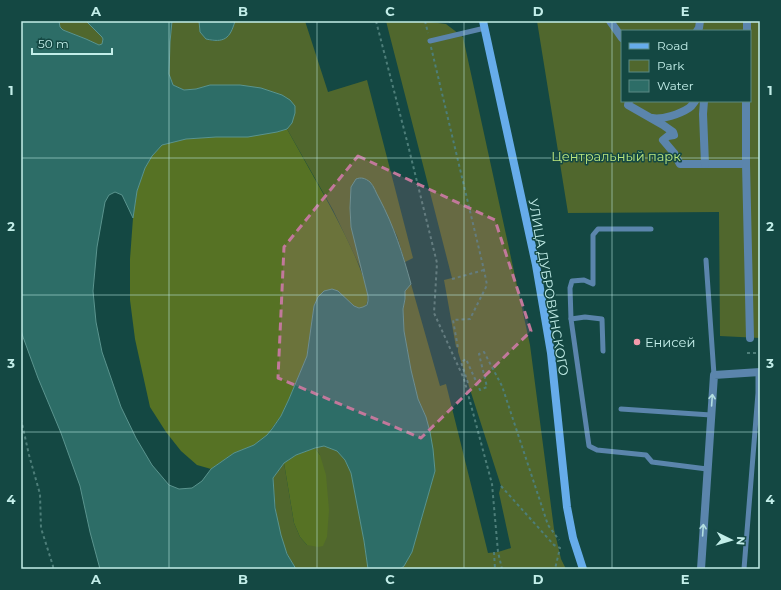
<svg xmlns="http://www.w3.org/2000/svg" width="781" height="590" font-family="Montserrat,sans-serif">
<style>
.green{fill:#50672d;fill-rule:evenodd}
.forest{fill:#567224}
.water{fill:#2d6d67;stroke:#5a948e}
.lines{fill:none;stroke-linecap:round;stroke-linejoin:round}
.path{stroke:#4d7e79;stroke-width:2;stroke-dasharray:3 3;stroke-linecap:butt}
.service{stroke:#5b85ac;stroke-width:5}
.pedestrian{stroke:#5b85ac;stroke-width:8}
.minor{stroke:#5b85ac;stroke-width:8}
.secondary{stroke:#66acea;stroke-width:8}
.oneway{stroke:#b3dee0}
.marked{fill:#c2789b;fill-opacity:0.2;stroke:#c2789b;stroke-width:3;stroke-dasharray:8 5;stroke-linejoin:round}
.grid{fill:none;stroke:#c3eee9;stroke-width:1;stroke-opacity:0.55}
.poi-dot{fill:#f39aab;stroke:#144843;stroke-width:1.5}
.labels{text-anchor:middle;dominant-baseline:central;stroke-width:3;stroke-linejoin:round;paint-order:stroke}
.park-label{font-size:13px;fill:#bce67e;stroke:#144843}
.street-label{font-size:13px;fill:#c3eee9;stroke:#144843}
.poi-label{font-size:13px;fill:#c3eee9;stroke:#144843;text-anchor:start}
.neatline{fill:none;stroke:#c3eee9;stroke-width:1.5}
.grid-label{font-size:13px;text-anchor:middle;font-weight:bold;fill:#c3eee9}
</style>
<rect width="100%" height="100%" fill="#144843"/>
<g class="green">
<polygon points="59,21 86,21 102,37 103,39 102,44 99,45 86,39 63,30 60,27"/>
<polygon points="172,21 199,21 200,32 206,39 214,41 232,29 235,21 305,21 328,92 367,80 413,258 405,262 397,236 381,203 371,183 351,187 350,208 351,227 363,273 333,210 287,129 292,123 220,86 210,85 196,89 184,90 173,85 169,74 170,42"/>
<polygon points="386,21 422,21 446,24 463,37 530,345 554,529 561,559 566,569 400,569 404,566 412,552 435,471 426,417 418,399 411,370 404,331 403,309 405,299 405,291 411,284 440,386 446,384 488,553 498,552 511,548 499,493 501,486 458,352 458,348 456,347 444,280 452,278"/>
<path d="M537 21H760V338L720 336 719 212 568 213ZM622 31H750V101H622Z"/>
<path d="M324 446 337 451 345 460 351 473 364 541 368 569H296C293 564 290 560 288 555 276 532 275 503 273 478L284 463 294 523 300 537 307 545 320 455 315 448Z"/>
</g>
<g class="forest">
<path d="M287 129C295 143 303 158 311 172 320 188 383 295 364 307 356 312 344 296 338 291H324L318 297 314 306 307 356 289 399 281 416 267 435 254 445 234 453 211 469 197 465 181 451 166 432 150 407 135 339 130 300V259L133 218 137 191 145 168 152 156 162 145 185 139 277 132Z"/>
<polygon points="315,448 320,455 326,475 329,510 327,537 323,546 318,547 307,545 300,537 294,523 284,463 296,455"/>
</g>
<g class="water">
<path d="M21 21H59L60 27 63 30 86 39 99 45 102 44 103 39 102 37 86 21H172L170 42 169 74 173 85 184 90 196 89 210 85H240L261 88 282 95 290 100 295 106V113L292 123 287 129 277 132 248 137H216L186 139 162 145 152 156 145 168 137 191 133 218 122 195 115 192 109 195 105 202 97 247 93 291 96 322 102 352 121 407 136 438 152 465 169 485 179 489 192 488 202 481 211 469 234 453 254 445 267 435 272 429 281 416 289 399 307 356 314 306 318 297 324 291 332 289 338 291 354 306 359 308 363 307 367 305 368 301V296L351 227 350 208 351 187 356 179C361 177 365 178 370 182 374 186 376 193 379 198 394 226 403 255 411 284L405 291V299L403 309 404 331 411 370 418 399 426 417 430 432 433 449 435 471 412 552 404 566 400 569H368L364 541 351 473 345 460 337 451 324 446 315 448 296 455 284 463 273 478 275 508 281 535 287 554 296 569H100L90 532 80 486 61 433 38 378 23 337 21 330Z"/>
<path d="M199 21H235C230 39 224 43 206 39L200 32Z"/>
</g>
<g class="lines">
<g class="path">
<polyline points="376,21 408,145 437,263 434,313 464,379 492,484 498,552 502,569"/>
<polyline points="425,21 428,33"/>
<polyline points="443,21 451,22 451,21"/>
<polyline points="431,47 484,270 487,285 470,319 453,320 458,348"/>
<polyline points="452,279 484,270"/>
<polyline points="747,353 760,353"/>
<polyline points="468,383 461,362 466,359 480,390 487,387 479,354 484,352 502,386 548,525 559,540"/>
<polyline points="21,419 29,455 40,494 41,528 53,566 53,569"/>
<polyline points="501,486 554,545 560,548 555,569"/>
<polyline points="494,552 495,569"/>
</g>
<g class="service">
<polyline points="430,41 485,28"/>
<polyline points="706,260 714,375"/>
<polyline points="571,319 570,288 572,281 584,280 593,284 593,235 598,229 651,229"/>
<polyline points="603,351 602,319 585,317 571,319 589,446 597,450 646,455 652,462 707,469"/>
<polyline points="621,409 711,415"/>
<polyline points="744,569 758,393 758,372"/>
</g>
<g class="pedestrian">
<polyline points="610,21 622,38"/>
<polyline points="697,31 699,28 700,21"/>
<polyline points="747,31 747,21"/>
<polyline points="629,101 628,105 663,125 673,132 674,135 668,136 663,140 674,153 680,164 746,164"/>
<polyline points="704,101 703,114 705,164"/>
<polyline points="746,101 746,164 750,338"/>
<path d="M652 118C662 120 680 114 689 108 692 106 693 104 695 101"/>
</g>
<polyline class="minor" points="701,569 714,375 760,372"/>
<polyline class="secondary" points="483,21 536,265 551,353 567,507 573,538 583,569"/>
</g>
<defs><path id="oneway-shaft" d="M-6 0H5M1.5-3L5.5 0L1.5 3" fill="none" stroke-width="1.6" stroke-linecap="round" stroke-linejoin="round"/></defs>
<g class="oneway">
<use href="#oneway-shaft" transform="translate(712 400) rotate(-86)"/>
<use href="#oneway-shaft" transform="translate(703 530) rotate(-86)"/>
</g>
<path class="marked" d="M358 156 495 220 531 331 421 438 278 378 284 247Z"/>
<path class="grid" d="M169 21V569M317 21V569M464 21V569M612 21V569M21 158H760M21 295H760M21 432H760"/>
<circle class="poi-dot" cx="637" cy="342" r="4"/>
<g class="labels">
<g class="park-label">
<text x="616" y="156">Центральный парк</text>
</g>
<g class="street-label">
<text transform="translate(549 287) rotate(80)">УЛИЦА ДУБРОВИНСКОГО</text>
</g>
<g class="poi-label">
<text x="645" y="342">Енисей</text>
</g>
</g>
<rect width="781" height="590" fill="none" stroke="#144843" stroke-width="44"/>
<rect x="621" y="30" width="130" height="72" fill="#144843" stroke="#5a8a85"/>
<rect x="629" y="43" width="20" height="6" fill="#66acea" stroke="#5a8a85"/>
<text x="657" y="50" font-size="12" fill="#c3eee9">Road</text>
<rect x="629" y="60" width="20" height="12" fill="#50672d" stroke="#5a8a85"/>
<text x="657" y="70" font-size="12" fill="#c3eee9">Park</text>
<rect x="629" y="80" width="20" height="12" fill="#2d6d67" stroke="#5a8a85"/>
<text x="657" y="90" font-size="12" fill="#c3eee9">Water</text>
<g transform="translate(731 540) rotate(95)" stroke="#144843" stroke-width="3" paint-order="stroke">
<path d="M0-3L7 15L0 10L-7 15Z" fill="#c3eee9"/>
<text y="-6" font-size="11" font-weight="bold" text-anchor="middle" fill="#c3eee9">N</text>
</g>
<path d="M32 48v6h80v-6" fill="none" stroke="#c3eee9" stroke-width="2"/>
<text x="38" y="48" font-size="12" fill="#c3eee9" stroke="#144843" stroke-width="3" paint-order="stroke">50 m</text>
<rect x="22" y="22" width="737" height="546" class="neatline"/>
<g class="grid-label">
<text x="96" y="16">A</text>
<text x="243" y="16">B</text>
<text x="390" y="16">C</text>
<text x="538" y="16">D</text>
<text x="685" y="16">E</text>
<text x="11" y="95">1</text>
<text x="770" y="95">1</text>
<text x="11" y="231">2</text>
<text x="770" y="231">2</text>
<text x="11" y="368">3</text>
<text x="770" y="368">3</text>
<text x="11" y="504">4</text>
<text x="770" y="504">4</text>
<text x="96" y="584">A</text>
<text x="243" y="584">B</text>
<text x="390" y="584">C</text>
<text x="538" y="584">D</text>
<text x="685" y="584">E</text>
</g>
</svg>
